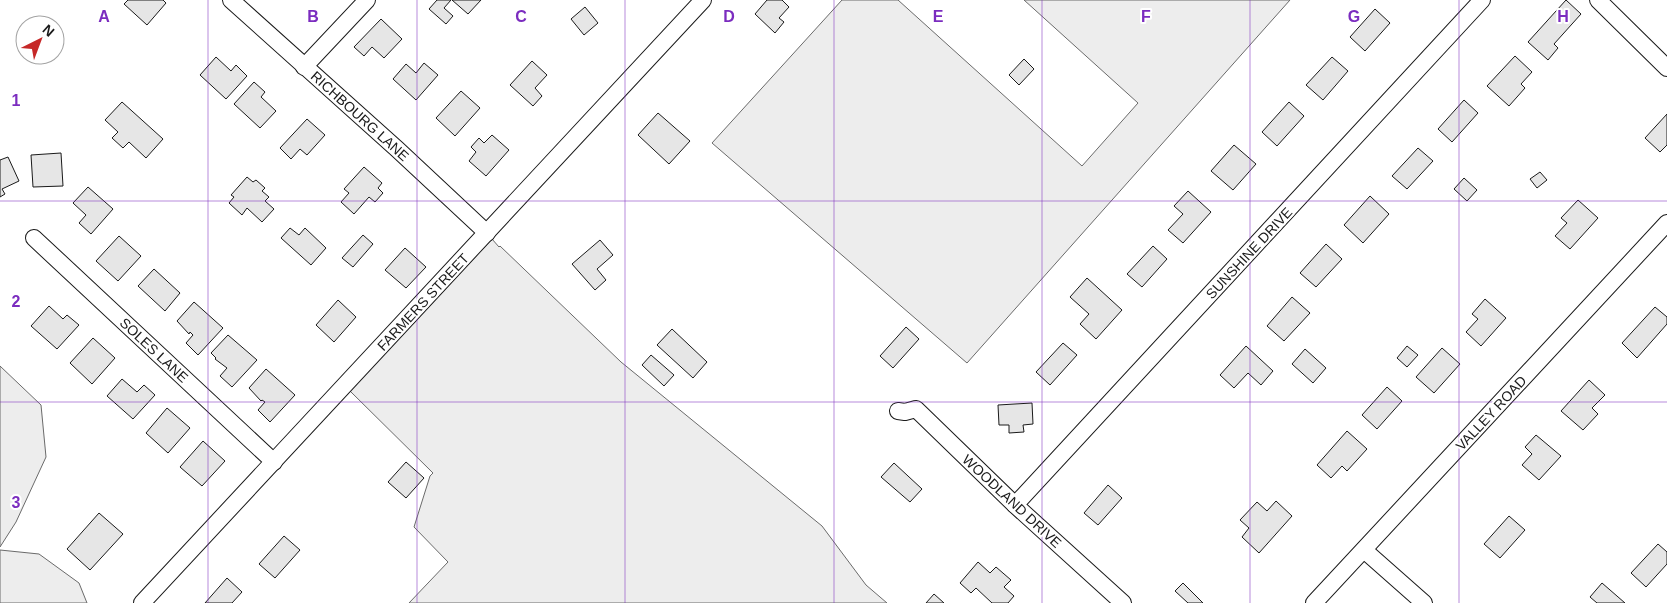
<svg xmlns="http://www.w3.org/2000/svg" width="1667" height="603" font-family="Arial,sans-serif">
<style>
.built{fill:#ededed;stroke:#6a6a6a}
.building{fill:#e6e6e6;stroke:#1a1a1a}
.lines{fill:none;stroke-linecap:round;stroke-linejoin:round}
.minor-casing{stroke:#1a1a1a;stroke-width:18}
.minor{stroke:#fff;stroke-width:16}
.grid{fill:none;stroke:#7b2cbf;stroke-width:1;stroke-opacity:0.55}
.labels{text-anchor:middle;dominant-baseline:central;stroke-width:4;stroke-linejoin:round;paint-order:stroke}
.street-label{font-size:14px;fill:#1a1a1a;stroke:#fff}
.grid-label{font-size:16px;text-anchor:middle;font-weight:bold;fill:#7b2cbf;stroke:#fff;stroke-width:4;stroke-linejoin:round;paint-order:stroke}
</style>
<rect width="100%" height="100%" fill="#fff"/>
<g class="built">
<polygon points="842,0 898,0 1082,166 1138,103 1024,0 1290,0 967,363 712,143"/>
<polygon points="492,239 499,247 500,246 621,362 822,526 866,585 887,603 409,603 448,562 414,527 430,476 433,473 350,391"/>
<polygon points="0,366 41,405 46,457 16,522 0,547"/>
<polygon points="0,550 39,554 79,583 87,603 0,603"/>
</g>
<g class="building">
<polygon points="128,0 163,0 166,3 147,25 124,4"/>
<polygon points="437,0 451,0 444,8 453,16 446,24 429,9"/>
<polygon points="452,0 481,0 468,14"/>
<polygon points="767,0 782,0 789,7 779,18 784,22 775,33 755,14"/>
<polygon points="1566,0 1581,14 1554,44 1558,48 1548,60 1528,42"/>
<polygon points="585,7 598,23 584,35 571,19"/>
<polygon points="1375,9 1390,23 1365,51 1350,37"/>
<polygon points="381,19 402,39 384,58 372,47 364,56 354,47"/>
<polygon points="1515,56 1532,72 1521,84 1525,88 1509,106 1487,86"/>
<polygon points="216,57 231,71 236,65 247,76 226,99 200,75"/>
<polygon points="1332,57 1348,71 1323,100 1306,85"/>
<polygon points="1024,59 1034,69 1019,85 1009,75"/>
<polygon points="532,61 547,75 535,88 542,96 533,106 510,85"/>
<polygon points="424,63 438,75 416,100 393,79 406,64 416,73"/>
<polygon points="254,82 265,92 261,97 276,111 260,128 234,104"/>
<polygon points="461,91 480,108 455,136 436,118"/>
<polygon points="1464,100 1478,113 1452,142 1438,129"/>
<polygon points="122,102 163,139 146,158 129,142 123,148 112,138 118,132 105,120"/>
<polygon points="1289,102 1304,116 1277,146 1262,132"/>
<polygon points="658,113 690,141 669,164 638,135"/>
<polygon points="1667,114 1667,145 1660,152 1645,138"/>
<polygon points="307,119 325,135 307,155 300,149 291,159 280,148"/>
<polygon points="492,135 509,150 486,176 469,161 476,152 471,147 479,138 484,143"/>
<polygon points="1234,145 1256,164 1233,190 1211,171"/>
<polygon points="1418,148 1433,161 1407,189 1392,176"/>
<polygon points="61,153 63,186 33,187 31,155"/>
<polygon points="8,157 19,181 2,189 5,194 0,197 0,160"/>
<polygon points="364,167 382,183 378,188 383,193 375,202 369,197 354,214 341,202 349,193 344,189"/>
<polygon points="1540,172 1547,180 1537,188 1530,179"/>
<polygon points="247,177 253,182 256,180 265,188 262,191 269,197 265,201 274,209 262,222 247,208 242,215 229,203 234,197 231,195"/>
<polygon points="1464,178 1477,190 1467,201 1454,189"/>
<polygon points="88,187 113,209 91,234 79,223 86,215 73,203"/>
<polygon points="1188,191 1211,212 1183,243 1168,230 1183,214 1174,206"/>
<polygon points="1370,196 1389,214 1363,243 1344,225"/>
<polygon points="1578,200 1598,218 1570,249 1555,236 1567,223 1561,218"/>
<polygon points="290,228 299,235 305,228 326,248 311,265 281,238"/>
<polygon points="363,235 373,244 353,267 342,258"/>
<polygon points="119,236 141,256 118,281 96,261"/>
<polygon points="600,240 613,255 597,269 606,280 595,290 572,264"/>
<polygon points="1326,244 1342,259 1316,287 1300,273"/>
<polygon points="1153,246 1167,259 1142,287 1127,274"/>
<polygon points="405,248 426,267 406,288 385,270"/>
<polygon points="154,269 180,293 165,311 138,286"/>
<polygon points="1087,278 1122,310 1096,339 1080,324 1089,314 1070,297"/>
<polygon points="1292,297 1310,313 1284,341 1267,326"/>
<polygon points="1485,299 1506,318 1481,346 1466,332 1478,319 1472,314"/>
<polygon points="338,300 356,317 334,342 316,325"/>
<polygon points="194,302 223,328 198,355 186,343 193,335 190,332 189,334 177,321"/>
<polygon points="49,306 63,319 67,315 79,325 57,349 31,326"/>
<polygon points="1655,307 1667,317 1667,324 1637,358 1622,343"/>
<polygon points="906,327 919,339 893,368 880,356"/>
<polygon points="672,329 707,362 693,378 657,345"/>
<polygon points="228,335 257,360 232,387 220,376 227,368 215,359 216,358 211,353"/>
<polygon points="93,338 115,358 92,384 70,363"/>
<polygon points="1063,343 1077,355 1050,385 1036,372"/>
<polygon points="1246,346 1273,371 1261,385 1248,373 1234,388 1220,375"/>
<polygon points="1407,346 1418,355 1407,367 1397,358"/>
<polygon points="1442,348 1460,364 1434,393 1416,377"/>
<polygon points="1305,349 1326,368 1313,383 1292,364"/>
<polygon points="651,355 674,375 664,386 642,365"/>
<polygon points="266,369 295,395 270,422 258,410 265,402 262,400 261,401 249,388"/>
<polygon points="122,379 137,392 144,385 155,395 133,419 107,396"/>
<polygon points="1589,380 1605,395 1592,408 1598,414 1583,430 1561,411"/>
<polygon points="1387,387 1402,401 1377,429 1362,415"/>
<polygon points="1032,403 1033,424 1023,425 1024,432 1009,433 1009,425 999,425 998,405"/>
<polygon points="167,408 190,428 168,453 146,433"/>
<polygon points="1347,431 1367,449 1347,471 1342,466 1331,478 1317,465"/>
<polygon points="1536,435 1561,456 1539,480 1522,465 1532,454 1525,447"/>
<polygon points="203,441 225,461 202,486 180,467"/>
<polygon points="406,462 424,478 406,498 388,482"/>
<polygon points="894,463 922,489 910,502 881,477"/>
<polygon points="1108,485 1122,498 1098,525 1084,513"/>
<polygon points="1276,501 1292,516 1259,553 1242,537 1249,528 1240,520 1257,502 1267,511"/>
<polygon points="99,513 123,534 90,570 67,549"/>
<polygon points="1509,516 1525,530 1500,558 1484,544"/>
<polygon points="284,536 300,550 275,578 259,564"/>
<polygon points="1658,544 1667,552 1667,564 1646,587 1631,573"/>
<polygon points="978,562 990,573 996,567 1011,580 1004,587 1014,596 1008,603 992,603 976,588 971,593 960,583"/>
<polygon points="227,578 242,592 232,603 205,603"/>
<polygon points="1183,583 1203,603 1188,603 1175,591"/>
<polygon points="1602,583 1625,603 1597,603 1590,597"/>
<polygon points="934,594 944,603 926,603"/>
</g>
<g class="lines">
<g class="minor-casing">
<g id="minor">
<polyline points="231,0 397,149 487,233"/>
<polyline points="1598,0 1667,68"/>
<polyline points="304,67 367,0"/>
<polyline points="34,238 274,462"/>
<polyline points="898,411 905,412 916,409 1015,505 1123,603"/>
<polyline points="1015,505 1482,0"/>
<polyline points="1364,550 1424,603"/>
<polyline points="142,603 703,0"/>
<polyline points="1314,603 1667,223"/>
</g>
</g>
<use href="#minor" class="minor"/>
</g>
<path class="grid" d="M208 0V603M417 0V603M625 0V603M834 0V603M1042 0V603M1250 0V603M1459 0V603M0 201H1667M0 402H1667"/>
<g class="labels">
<g class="street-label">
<text transform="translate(360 116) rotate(42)">RICHBOURG LANE</text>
<text transform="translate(1249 253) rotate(-47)">SUNSHINE DRIVE</text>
<text transform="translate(423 302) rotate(-47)">FARMERS STREET</text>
<text transform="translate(154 350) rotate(43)">SOLES LANE</text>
<text transform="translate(1491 413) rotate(-47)">VALLEY ROAD</text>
<text transform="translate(1012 501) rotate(43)">WOODLAND DRIVE</text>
</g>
</g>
<g class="grid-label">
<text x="104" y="22">A</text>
<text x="313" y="22">B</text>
<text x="521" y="22">C</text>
<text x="729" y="22">D</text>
<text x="938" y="22">E</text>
<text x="1146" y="22">F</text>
<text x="1354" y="22">G</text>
<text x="1563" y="22">H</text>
<text x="16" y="106">1</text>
<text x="16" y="307">2</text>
<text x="16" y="508">3</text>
</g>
<g transform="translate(40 40) rotate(42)"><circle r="24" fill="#ffffff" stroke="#a3a3a3"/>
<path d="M0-4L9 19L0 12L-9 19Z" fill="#c62828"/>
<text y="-8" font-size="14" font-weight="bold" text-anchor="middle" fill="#1a1a1a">N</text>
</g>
</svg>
